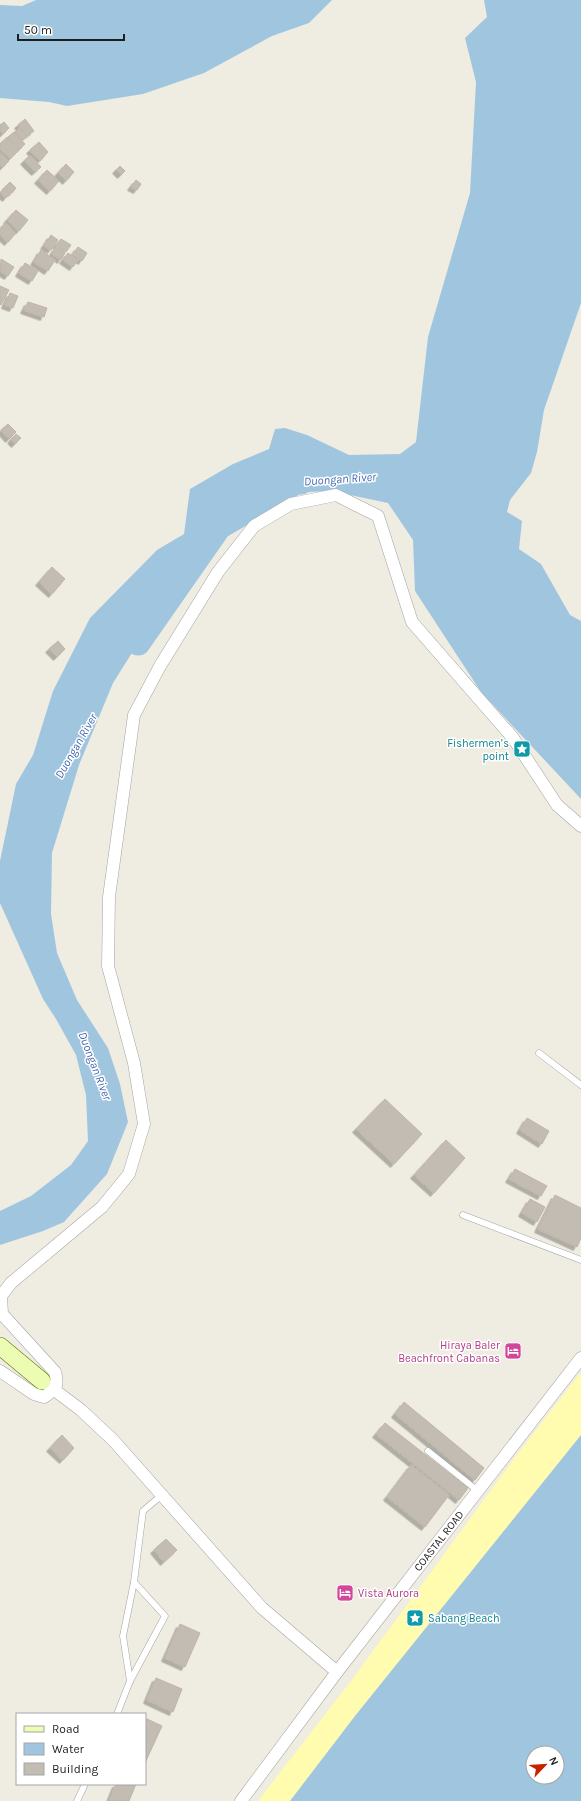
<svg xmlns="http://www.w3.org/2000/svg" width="581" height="1801" font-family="Karla,sans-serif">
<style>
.sand{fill:#fffcaf}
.water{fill:#a0c6df;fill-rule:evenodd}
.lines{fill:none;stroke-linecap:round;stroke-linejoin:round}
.river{stroke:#a0c6df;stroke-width:25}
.building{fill:#c3bcb2;stroke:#c1b5a3;filter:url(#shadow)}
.lane-casing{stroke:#a4a4a4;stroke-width:7}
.street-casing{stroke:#a4a4a4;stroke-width:13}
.secondary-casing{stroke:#577700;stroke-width:18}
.lane{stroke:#fff;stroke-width:6}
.street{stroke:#fff;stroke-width:12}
.secondary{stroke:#ecfcb2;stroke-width:17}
.labels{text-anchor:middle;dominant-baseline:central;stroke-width:3;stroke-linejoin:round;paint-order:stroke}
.culture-label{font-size:11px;fill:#0d838f;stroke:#fff;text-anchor:end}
.hotel-label{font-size:11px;fill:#b23c85;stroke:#fff;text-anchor:end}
.street-label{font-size:11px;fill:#1d1d1d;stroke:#fff}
.water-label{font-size:12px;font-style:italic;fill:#4569b0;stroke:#fff}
</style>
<defs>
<filter id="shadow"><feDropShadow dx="-3.5" dy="3.5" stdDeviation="0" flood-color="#0004"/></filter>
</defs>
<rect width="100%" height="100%" fill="#efece2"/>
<polygon class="sand" points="581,1372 581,1435 355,1716 290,1801 258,1801 357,1673 519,1452"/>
<g class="water">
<polygon points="36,0 332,0 309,23 272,36 204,73 143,94 67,106 49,102 0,98 0,5 22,6"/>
<polygon points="484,0 581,0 581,303 544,410 537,452 531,473 510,500 507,512 522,521 519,549 541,564 570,615 581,621 581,799 481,692 415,591 413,540 388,503 331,491 284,493 259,500 224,522 186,567 113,683 79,765 52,853 51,914 57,953 77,1000 108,1048 120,1084 128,1122 107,1174 64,1222 43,1231 0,1245 0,1211 31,1196 71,1165 88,1141 86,1095 76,1055 56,1019 43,999 0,903 0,861 16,784 33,755 53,691 90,618 157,550 184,534 190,489 233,464 269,449 275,429 285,428 307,435 349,455 400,454 416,442 428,337 470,193 476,82 465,38 487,17"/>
<path d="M581 1435V1801H290L355 1716ZM533 1753H557V1777H533Z"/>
</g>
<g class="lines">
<polyline class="river" points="138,643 219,527 296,482 301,482"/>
</g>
<g class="building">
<polygon points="25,119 34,131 27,136 18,125"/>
<polygon points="4,122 9,128 3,134 0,130 0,125"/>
<polygon points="19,128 27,136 23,140 15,132"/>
<polygon points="14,132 25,144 20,149 8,137"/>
<polygon points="7,137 19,150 10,159 0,148 0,144"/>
<polygon points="39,142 48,152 40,161 30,150"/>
<polygon points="0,152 9,161 2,168 0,166"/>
<polygon points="30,155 41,167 35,172 24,161"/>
<polygon points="66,164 74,172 66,181 58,173"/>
<polygon points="120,166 125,171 121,175 116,170"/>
<polygon points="47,170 59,181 50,191 38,180"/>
<polygon points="136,180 141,184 137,190 131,187"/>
<polygon points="10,182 16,188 12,193 5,187"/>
<polygon points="4,188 10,193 6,198 0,193"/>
<polygon points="16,210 28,220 19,231 7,220"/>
<polygon points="5,223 16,233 8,242 0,235 0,229"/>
<polygon points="51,235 58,240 51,250 44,246"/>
<polygon points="61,239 71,245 66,252 56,245"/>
<polygon points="56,247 65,253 61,260 52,254"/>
<polygon points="78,247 87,253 82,261 72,255"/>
<polygon points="41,250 55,260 48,271 34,262"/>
<polygon points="68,253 78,260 73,267 63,260"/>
<polygon points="1,259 14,267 8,276 0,271"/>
<polygon points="25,263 38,271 32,281 19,273"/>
<polygon points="0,286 9,290 1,305 0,304"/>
<polygon points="10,293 18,296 13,308 5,305"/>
<polygon points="28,302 47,308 44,317 24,310"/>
<polygon points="8,424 16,432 9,439 1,430"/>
<polygon points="16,434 21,438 15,444 11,440"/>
<polygon points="52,567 65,579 52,594 39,582"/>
<polygon points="58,641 65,649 57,657 49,649"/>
<polygon points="385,1099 422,1134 394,1164 356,1129"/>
<polygon points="527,1118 549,1131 542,1144 520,1130"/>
<polygon points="446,1140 465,1158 434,1193 414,1175"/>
<polygon points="515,1169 547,1186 541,1196 509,1179"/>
<polygon points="555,1195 581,1208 581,1238 577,1247 538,1229"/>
<polygon points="530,1199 545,1207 537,1222 522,1213"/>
<polygon points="404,1402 484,1468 475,1480 395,1414"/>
<polygon points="385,1423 468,1488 459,1500 376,1434"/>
<polygon points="62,1435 74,1448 63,1460 50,1448"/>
<polygon points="411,1465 449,1495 425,1527 387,1497"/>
<polygon points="166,1539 177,1550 164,1562 154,1550"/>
<polygon points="180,1624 200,1633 185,1667 165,1658"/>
<polygon points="156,1678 182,1689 173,1712 147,1700"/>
<polygon points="145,1718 162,1726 145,1763"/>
<polygon points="116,1784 136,1784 129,1801 109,1801"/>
</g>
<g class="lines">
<g class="lane-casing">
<g id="lane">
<polyline points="539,1053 581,1085"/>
<polyline points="463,1215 581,1260"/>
<polyline points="428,1451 478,1491"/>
<polyline points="130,1681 123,1636 134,1582 143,1511 162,1495"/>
<polyline points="117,1714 130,1681 165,1616 134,1582"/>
<polyline points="77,1801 85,1784"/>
</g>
</g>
<g class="street-casing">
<g id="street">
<path d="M0 1371 34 1394 44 1397C56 1389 59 1386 55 1372L2 1314 1 1296 11 1283 102 1207 129 1174 144 1124 134 1063 108 966 109 897 134 715 160 666 218 572 254 526 291 504 336 495 378 516 412 622 513 738 557 805 581 826"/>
<polyline points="49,1386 81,1410 113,1440 262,1608 337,1672"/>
<polyline points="241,1801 337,1672 581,1358"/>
</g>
</g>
<g class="secondary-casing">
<polyline id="secondary" points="0,1346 42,1381"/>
</g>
<use href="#lane" class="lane"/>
<use href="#street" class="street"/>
<use href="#secondary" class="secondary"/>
</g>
<defs>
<g id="sight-square" transform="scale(0.9)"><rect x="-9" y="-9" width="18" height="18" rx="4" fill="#0f9aa8" stroke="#fff"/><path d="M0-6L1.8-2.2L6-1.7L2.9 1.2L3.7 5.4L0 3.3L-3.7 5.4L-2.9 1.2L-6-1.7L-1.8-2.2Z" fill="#fff"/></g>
<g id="hotel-square" transform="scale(0.9)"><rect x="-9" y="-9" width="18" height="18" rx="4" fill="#d1479c" stroke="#fff"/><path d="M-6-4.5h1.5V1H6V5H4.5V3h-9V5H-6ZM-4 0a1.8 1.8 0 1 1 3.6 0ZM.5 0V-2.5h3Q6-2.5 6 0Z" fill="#fff"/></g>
</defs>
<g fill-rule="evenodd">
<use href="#sight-square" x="522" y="749"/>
<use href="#hotel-square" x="513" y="1351"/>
<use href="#hotel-square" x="345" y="1593"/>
<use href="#sight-square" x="415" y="1618"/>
</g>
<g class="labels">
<g class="culture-label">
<text x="509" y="743">Fishermen’s<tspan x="509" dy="13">point</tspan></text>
<text x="428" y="1618" text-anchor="start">Sabang Beach</text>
</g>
<g class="hotel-label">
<text x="500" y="1345">Hiraya Baler<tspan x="500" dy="13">Beachfront Cabanas</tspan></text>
<text x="358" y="1593" text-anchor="start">Vista Aurora</text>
</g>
<g class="street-label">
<text transform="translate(439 1541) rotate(-52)">COASTAL ROAD</text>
</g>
<g class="water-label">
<text transform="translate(340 479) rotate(-4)">Duongan River</text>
<text transform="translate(76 746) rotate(-60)">Duongan River</text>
<text transform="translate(95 1066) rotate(69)">Duongan River</text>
</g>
</g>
<rect x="16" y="1713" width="130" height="72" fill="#ffffff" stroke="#a5a5a5"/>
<rect x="24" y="1726" width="20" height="6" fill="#ecfcb2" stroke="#a5a5a5"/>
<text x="52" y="1733" font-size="12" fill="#1d1d1d">Road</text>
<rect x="24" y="1743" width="20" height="12" fill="#a0c6df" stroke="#a5a5a5"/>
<text x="52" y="1753" font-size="12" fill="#1d1d1d">Water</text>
<rect x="24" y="1763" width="20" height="12" fill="#c3bcb2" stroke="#a5a5a5"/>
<text x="52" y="1773" font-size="12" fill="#1d1d1d">Building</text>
<g transform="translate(545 1765) rotate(65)"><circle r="19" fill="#ffffff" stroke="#a5a5a5"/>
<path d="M0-3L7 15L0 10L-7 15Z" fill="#c92100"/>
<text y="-6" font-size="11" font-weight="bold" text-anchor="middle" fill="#1d1d1d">N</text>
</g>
<path d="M18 34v6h106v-6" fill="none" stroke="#1d1d1d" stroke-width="2"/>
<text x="24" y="34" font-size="12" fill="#1d1d1d" stroke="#ffffff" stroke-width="3" paint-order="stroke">50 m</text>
</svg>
